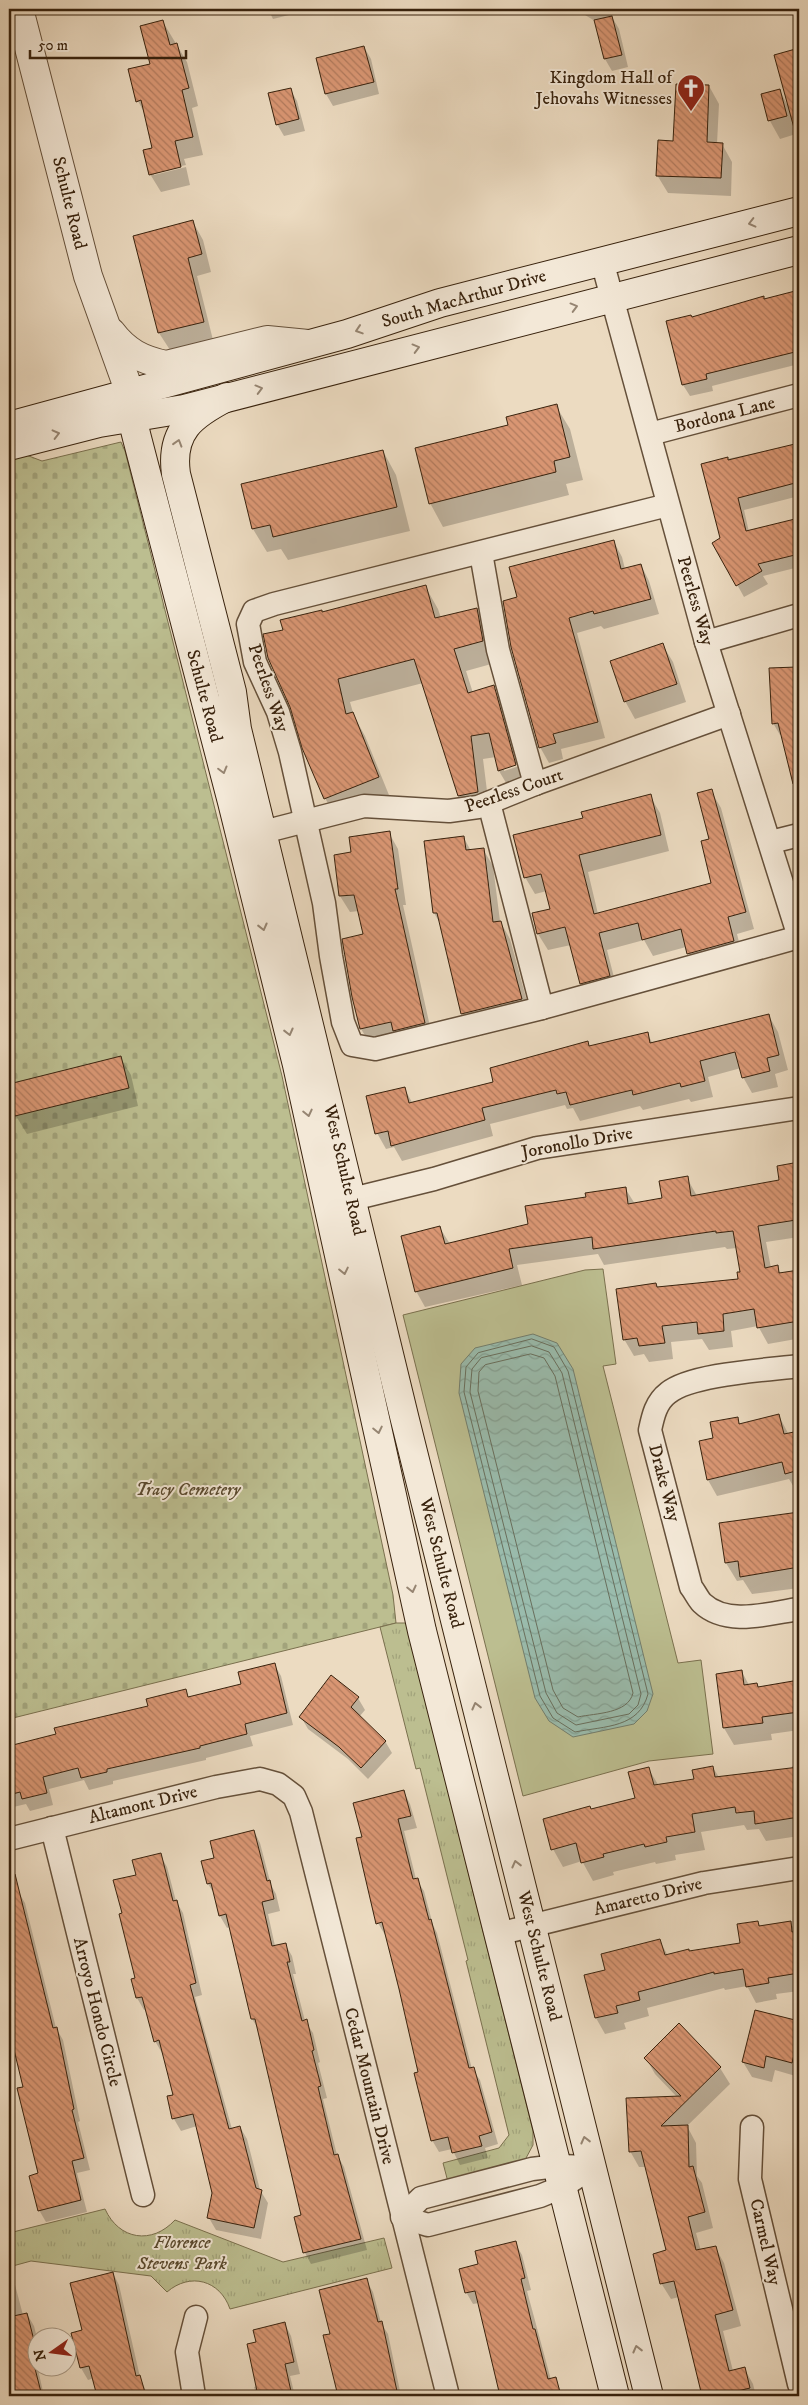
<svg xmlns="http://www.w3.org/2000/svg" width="808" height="2405" font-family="'IM FELL DW Pica',serif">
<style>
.grass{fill:#bcbe90;stroke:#7a704e}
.cemetery{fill:url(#cemetery-stones);stroke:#7a704e}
.park{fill:url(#park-tufts);stroke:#7a704e}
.water{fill:url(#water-waves);stroke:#737e6d}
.shadow{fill:#0003}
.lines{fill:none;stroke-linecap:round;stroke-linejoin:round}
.shore{stroke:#696f5d;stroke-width:1}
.building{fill:url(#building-back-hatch);stroke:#38220d}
.minor-casing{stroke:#65503a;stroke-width:25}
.tertiary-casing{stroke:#65503a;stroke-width:30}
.secondary-casing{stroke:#38220d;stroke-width:30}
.minor{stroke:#f3e8d7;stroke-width:22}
.tertiary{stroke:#f3e8d7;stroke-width:28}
.secondary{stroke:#f3e8d7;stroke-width:28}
.oneway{stroke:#968572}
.labels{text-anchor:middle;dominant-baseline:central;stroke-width:4;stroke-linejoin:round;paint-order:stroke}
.poi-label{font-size:18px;fill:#38220d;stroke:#f3e8d7;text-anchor:end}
.street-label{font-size:18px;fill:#38220d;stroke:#f3e8d7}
.park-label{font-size:18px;font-style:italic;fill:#59492e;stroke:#f3e8d7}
</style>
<defs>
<pattern id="cemetery-stones" width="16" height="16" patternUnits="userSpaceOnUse" patternTransform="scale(1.25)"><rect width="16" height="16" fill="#bcbe90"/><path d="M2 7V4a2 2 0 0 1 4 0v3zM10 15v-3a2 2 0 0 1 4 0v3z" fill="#a2a37b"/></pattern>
<pattern id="park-tufts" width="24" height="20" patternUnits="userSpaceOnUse" patternTransform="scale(1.25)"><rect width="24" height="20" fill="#bcbe90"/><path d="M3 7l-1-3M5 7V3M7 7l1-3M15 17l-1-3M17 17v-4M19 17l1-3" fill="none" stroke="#a2a37b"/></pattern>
<pattern id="water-waves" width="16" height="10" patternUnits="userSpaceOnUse" patternTransform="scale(1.25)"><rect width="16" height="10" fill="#9abcad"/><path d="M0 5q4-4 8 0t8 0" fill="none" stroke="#85a194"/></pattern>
<pattern id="building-back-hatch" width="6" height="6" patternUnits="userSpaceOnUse" patternTransform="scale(1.25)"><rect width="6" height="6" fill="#d99673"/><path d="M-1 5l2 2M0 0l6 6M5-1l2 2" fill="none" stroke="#b17a5d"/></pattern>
</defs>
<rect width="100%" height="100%" fill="#ecdbc1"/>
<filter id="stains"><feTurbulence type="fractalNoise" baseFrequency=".004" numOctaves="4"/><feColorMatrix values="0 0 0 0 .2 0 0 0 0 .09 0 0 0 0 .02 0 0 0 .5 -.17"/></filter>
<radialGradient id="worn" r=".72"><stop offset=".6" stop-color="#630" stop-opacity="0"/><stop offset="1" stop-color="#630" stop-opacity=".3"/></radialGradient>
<polygon class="grass" points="603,1269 616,1364 603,1366 678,1663 701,1660 713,1754 649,1761 523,1796 403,1315 585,1270"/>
<polygon class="cemetery" points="121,442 125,451 282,1076 393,1595 396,1623 9,1719 9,456 21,453 42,461"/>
<g class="park">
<polygon points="396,1623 406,1623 533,2131 533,2145 525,2160 448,2182 443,2163 499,2148 509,2135 466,1961 468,1960 420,1768 416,1769 380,1627"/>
<path d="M105 2209C119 2240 152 2245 175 2220L283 2262 384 2238 392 2268 230 2309C220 2280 190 2272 167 2292L151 2276 31 2261 9 2267V2233Z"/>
</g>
<polygon class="water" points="533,1334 557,1343 573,1369 653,1694 647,1711 634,1724 573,1737 549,1721 535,1698 459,1393 461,1364 475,1348"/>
<g class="shadow">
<polygon points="268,9 313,9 273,19"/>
<polygon points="575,9 616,9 612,17 619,29 628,67 612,71 605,59 595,21"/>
<polygon points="163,22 187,62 198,106 192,108 203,155 184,159 186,165 154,172 154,175 186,167 190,185 161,192 150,174 154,149 146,116 138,101 151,64"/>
<polygon points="364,47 371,59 379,94 333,106 326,94 317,59"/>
<polygon points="799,50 799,120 789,106 796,134 780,139 770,121 763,95 780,91 788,106 776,56"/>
<polygon points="709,86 719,104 717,144 722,144 732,162 731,196 668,193 657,175 675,142"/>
<polygon points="290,89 297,101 305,131 284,136 277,124"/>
<polygon points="193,222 203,240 211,272 197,276 213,340 170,350 159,333"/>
<polygon points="799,291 799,364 712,386 713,391 690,396 683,385 692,318"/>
<polygon points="556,406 570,429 583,480 566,484 569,495 443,527 430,503 509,426"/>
<polygon points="799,444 799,496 744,510 749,532 799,519 799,567 763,576 768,584 744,597 714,543 721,539 703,464"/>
<polygon points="383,451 396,475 410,531 288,560 281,549 267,552 253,529 243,485"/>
<polygon points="614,542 622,557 625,569 641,565 649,581 659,614 604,629 601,626 577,633 605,738 561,749 563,759 549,763 540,747 518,598"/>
<polygon points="425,586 438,609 441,618 477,609 490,631 495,663 466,671 473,693 493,686 506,709 521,762 504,768 504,771 522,765 528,788 512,793 499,771 496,757 483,759 490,815 472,819 459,796 423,683 350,702 354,716 365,736 391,800 338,821 325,798 284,631 322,613"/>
<polygon points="662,644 673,662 686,702 635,719 625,701"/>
<polygon points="796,668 799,673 799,799 782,735 780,735 773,723"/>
<polygon points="711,791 721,808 754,929 737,934 743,958 698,971 686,947 653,956 644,940 607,950 618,993 591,1000 581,983 571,945 548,950 538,934 533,914 551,910 547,891 535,894 525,877 584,819 650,796 660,813 669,851 588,872 598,914 713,884 710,840"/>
<polygon points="389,833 398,849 406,905 403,905 433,1040 371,1045 361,1029 353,997 364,935 359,911 350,912 340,896 335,856 353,853"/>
<polygon points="464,838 471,851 483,849 493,866 500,921 510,939 531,1016 472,1031 462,1014 441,925 434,913"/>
<polygon points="769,1016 778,1032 788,1070 775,1074 778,1087 752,1093 743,1077 741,1068 708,1077 713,1097 691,1102 689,1099 643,1110 640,1106 580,1121 573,1108 567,1109 565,1105 490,1124 493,1136 402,1161 394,1147 386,1149 377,1133 404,1088 413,1104 495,1083 588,1043 590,1047 647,1033 653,1044"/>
<polygon points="120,1057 131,1075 138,1106 27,1134 16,1116 9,1085"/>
<polygon points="799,1163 799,1237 766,1242 771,1268 777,1267 781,1274 799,1271 799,1336 796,1336 796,1339 768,1344 758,1326 731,1331 733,1347 709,1350 702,1339 671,1342 673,1359 649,1362 644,1354 634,1356 624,1339 656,1285 658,1288 739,1280 741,1273 737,1248 727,1249 725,1247 604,1265 598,1254 517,1265 522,1285 425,1307 416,1291 440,1228 450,1244 529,1224 587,1199 625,1188 635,1204 663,1199 687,1178 697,1196 781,1181 778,1167"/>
<polygon points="779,1416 789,1435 799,1432 799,1489 795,1489 789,1479 717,1496 708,1480 715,1439 737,1418 741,1425"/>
<polygon points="799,1513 799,1588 752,1594 743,1580 737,1581 726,1563 721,1524"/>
<polygon points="274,1664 281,1676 293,1725 250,1736 253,1746 206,1758 206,1760 113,1781 113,1784 89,1790 84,1780 49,1789 53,1805 30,1811 26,1804 9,1808 9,1747 58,1735 150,1707 185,1691 189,1698 242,1685"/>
<polygon points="742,1672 749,1685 757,1684 758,1688 799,1682 799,1730 771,1734 772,1740 734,1745 724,1728"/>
<polygon points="358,1698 365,1710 359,1717 385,1741 392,1753 368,1779 348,1759 308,1729 301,1717"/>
<polygon points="799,1765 799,1836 766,1841 759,1829 747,1830 744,1825 701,1832 705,1850 675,1855 676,1860 656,1864 655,1862 613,1872 614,1875 593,1881 582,1861 563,1867 553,1849 591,1810 636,1799 648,1768 659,1786 695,1780 713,1768 719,1777 792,1769 792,1766"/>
<polygon points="404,1792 410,1804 417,1828 404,1831 416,1879 424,1891 433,1925 437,1933 472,2069 480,2080 498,2144 485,2148 488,2158 460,2165 452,2149 439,2152 432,2140 420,2073 386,1935 385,1935 378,1923 363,1838"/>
<polygon points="254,1831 260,1843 271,1885 276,1894 280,1911 268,1914 275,1946 285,1944 292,1956 296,1974 293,1974 305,2021 313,2033 320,2062 318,2063 327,2098 323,2099 337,2155 344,2167 367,2250 311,2264 305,2253 302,2216 259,2030 252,2019 230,1927 227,1928 220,1916 215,1895 208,1884 216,1859"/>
<polygon points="160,1855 167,1867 176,1901 183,1913 202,1995 195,1997 232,2129 240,2127 247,2139 260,2190 268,2203 261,2239 216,2230 209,2218 214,2193 197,2126 181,2131 174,2119 168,2097 174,2096 164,2052 162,2053 155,2041 147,2009 144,2010 137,1998 133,1980 136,1979 123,1914 137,1876"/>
<polygon points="18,1891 25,1903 56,2028 63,2040 80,2121 78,2122 90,2170 77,2173 87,2212 46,2222 39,2210 40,2174 25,2088 14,2043 9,2044 9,1893"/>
<polygon points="758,1922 761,1927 790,1922 796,1932 799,1932 799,1991 776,1994 777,1999 756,2003 747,1986 725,1990 724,1988 647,2008 649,2016 624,2023 626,2029 605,2034 596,2018 585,1976 606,1971 660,1941 668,1956 742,1944"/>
<polygon points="755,2012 799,2023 799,2077 775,2070 772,2082 752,2077 743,2062"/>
<polygon points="646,2058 720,2068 730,2084 687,2126 696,2143 697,2176 702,2183 713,2228 696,2233 701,2251 715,2247 724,2263 741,2326 723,2331 733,2371 744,2368 753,2384 756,2396 704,2396 679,2297 671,2299 661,2283 668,2251 647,2167 639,2167 630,2151 678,2098 655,2074"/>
<polygon points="515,2243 522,2255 531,2290 527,2291 551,2380 555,2378 563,2396 500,2396 499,2393 501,2392 479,2303 473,2304 466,2292 480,2265"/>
<polygon points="9,2271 14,2281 23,2315 27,2314 34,2326 38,2342 37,2365 44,2396 9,2396"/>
<polygon points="113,2273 119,2285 140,2377 148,2396 98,2396 94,2378 88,2380 81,2368 73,2334 84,2331"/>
<polygon points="366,2280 373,2292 381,2323 388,2334 401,2396 337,2396 332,2335"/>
<polygon points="285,2324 291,2336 300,2374 290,2376 295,2396 257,2396 254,2387 257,2386 257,2343"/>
</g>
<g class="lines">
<g class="shore">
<path d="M532 1339 554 1347 568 1371 648 1694C639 1728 605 1726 575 1732L553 1718 540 1696 464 1392 466 1367 478 1353Z"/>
<polygon points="532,1346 549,1352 562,1373 641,1694 638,1705 629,1714 576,1725 557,1713 546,1693 470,1392 472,1369 481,1358"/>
<path d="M531 1354 544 1358 555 1376 633 1693C628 1714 596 1713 578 1717L563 1708 553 1690 478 1391 479 1372 485 1365Z"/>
</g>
</g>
<g class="building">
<polygon points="612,16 622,55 604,59 594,20"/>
<polygon points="163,20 170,45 177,43 189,88 182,90 193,137 175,141 181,167 149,175 143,150 152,148 141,100 136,102 128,69 150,64 140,26"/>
<polygon points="364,46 374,82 325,94 316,58"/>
<polygon points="799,48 799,127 794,128 774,55"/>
<polygon points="676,84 709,85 707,142 723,143 721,178 656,176 658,140 673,141"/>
<polygon points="291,88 299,119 276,125 268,93"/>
<polygon points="780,89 787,116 768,121 761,94"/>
<polygon points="193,220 202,254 188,258 204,322 158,333 133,236"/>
<polygon points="799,290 799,351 706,374 707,379 682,385 666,321 691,315 692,317 764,296 764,299"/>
<polygon points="557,404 570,457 554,461 556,472 429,504 415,448 508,425 506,417"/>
<polygon points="799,443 799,482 738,498 746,531 799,518 799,554 758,564 762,571 736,586 712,543 720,538 701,464 728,457 728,460"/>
<polygon points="383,450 397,507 273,537 270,525 252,529 241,484"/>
<polygon points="614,540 621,569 641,564 651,599 594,614 593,611 569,618 598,722 553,734 556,743 539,748 511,647 503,601 517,597 509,567"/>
<polygon points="426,585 435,618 477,608 483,641 454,649 468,693 494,685 516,765 498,771 489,733 471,736 478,792 458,796 414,659 338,679 346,714 353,712 379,777 324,799 302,748 290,707 268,658 263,634 283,630 280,620 322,610 322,612"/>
<polygon points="663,643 677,684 624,702 610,661"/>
<polygon points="797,667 799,783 793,784 778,723 772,724 769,668"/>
<polygon points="712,789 746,912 728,917 734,941 687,954 681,929 642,940 638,923 599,933 610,976 580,984 565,927 537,934 532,913 550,909 541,874 524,878 513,835 583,818 581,812 651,794 661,835 579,855 594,914 711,883 701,841 709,839 697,793"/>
<polygon points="390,831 398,889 395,889 425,1023 393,1031 391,1022 360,1029 352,997 342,939 363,934 354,895 339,896 334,855 351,852 349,837"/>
<polygon points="464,836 466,850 484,848 493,922 501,921 522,999 461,1014 437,913 433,913 424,841"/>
<polygon points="769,1014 779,1055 767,1058 770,1071 742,1078 735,1052 700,1061 705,1081 681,1087 680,1083 633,1095 632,1090 570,1105 566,1092 557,1094 556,1090 482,1108 485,1120 391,1146 388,1131 375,1134 366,1096 405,1087 409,1103 493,1082 490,1068 588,1041 589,1046 648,1032 650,1043"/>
<polygon points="121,1056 129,1088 15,1116 9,1084"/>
<polygon points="799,1162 799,1203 793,1203 796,1220 758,1226 765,1268 778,1265 779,1273 799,1270 799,1321 757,1328 754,1309 723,1314 724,1331 698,1334 697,1322 662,1326 665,1343 639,1346 637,1338 623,1340 616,1289 656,1283 657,1287 738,1279 737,1272 740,1272 733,1231 716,1233 716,1231 593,1249 592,1237 509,1249 513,1268 415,1292 401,1236 440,1226 445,1244 528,1224 525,1206 586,1197 585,1193 626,1187 628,1204 662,1198 659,1181 688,1176 691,1196 779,1180 777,1166"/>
<polygon points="779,1414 784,1434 799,1431 799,1470 785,1474 782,1462 707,1480 699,1441 713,1438 710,1422 738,1417 739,1424"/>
<polygon points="799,1512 799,1567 740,1577 738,1561 725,1563 719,1523"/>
<polygon points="275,1663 287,1713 245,1724 247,1734 200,1746 200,1748 107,1769 107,1772 81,1778 78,1768 43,1777 47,1793 22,1799 20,1792 9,1795 9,1746 56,1734 54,1728 148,1706 146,1699 186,1689 188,1697 241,1684 238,1672"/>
<polygon points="742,1670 744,1685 757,1683 758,1687 799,1680 799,1712 762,1717 763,1723 723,1728 716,1674"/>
<polygon points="331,1675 359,1697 351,1707 386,1741 361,1768 339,1747 299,1717"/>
<polygon points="713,1766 715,1777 799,1767 799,1817 755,1824 754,1811 736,1813 735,1807 692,1814 695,1832 666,1837 667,1842 645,1847 644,1844 603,1854 604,1857 581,1863 576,1843 551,1850 543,1819 590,1806 591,1809 635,1798 628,1772 649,1767 654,1785 694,1779 692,1770"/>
<polygon points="404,1790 411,1816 398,1819 413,1879 418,1878 429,1920 431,1919 469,2068 474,2067 492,2132 479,2136 482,2146 452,2153 448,2137 431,2141 414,2073 418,2072 399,1989 382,1922 376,1924 356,1838 362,1837 353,1803"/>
<polygon points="254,1830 267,1881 270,1880 274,1899 262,1902 272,1946 286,1943 290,1962 287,1962 302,2021 307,2019 314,2050 312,2051 321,2086 318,2087 334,2155 338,2154 361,2239 303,2253 294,2217 301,2215 255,2019 251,2019 226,1914 219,1916 211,1883 207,1884 201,1861 214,1858 210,1841"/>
<polygon points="161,1853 173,1901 177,1900 186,1939 196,1983 190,1985 229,2129 240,2126 256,2188 262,2190 254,2228 207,2218 212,2193 193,2114 172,2119 167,2096 173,2095 159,2040 154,2042 142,1997 136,1998 131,1979 135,1978 119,1914 122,1913 113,1880 136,1875 132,1860"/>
<polygon points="9,1874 15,1874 53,2028 57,2027 74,2109 72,2110 84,2158 72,2161 81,2200 38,2211 29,2176 38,2173 17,2088 23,2087 9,2029"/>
<polygon points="758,1921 759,1926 791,1921 792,1932 799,1930 799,1973 768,1978 769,1983 746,1987 743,1969 714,1974 714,1972 638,1992 640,2000 616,2006 618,2013 595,2018 584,1975 605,1970 601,1954 660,1939 665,1955 689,1949 689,1951 740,1943 737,1924"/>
<polygon points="755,2010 799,2021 799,2033 792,2063 766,2056 764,2068 742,2062"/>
<polygon points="679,2023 721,2067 661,2126 688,2125 689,2167 693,2166 705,2212 688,2217 696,2250 716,2246 733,2310 715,2315 729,2371 745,2367 750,2388 717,2396 702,2396 674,2281 660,2284 653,2254 666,2250 641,2151 629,2152 626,2098 681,2096 644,2058"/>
<polygon points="516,2241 525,2278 521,2279 533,2329 535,2329 548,2379 556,2377 561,2396 500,2396 475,2291 465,2293 459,2269 478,2264 475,2251"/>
<polygon points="113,2272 136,2376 140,2375 146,2396 97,2396 89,2366 80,2368 71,2333 82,2330 70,2283"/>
<polygon points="367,2278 378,2322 382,2321 398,2396 338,2396 323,2335 330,2334 319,2290"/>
<polygon points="27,2313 37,2352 31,2353 42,2396 9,2396 9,2317"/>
<polygon points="285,2322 294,2362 285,2364 292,2396 258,2396 247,2344 256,2342 253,2330"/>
</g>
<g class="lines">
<g class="minor-casing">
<g id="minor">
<polyline points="602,261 706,642 799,937"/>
<polyline points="650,434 799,395"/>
<polyline points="668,505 274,604 254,611 248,624 255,662 278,712 290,752 324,903 331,956 343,1022 352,1045 375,1049 542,1008 799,937"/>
<polyline points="481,553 498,650 535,784"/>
<polyline points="706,642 799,615"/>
<polyline points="489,803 542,1008"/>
<polyline points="263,832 364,806 449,811 478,807 535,784 729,714"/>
<polyline points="771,842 799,835"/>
<polyline points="336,1203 434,1179 537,1148 799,1108"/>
<path d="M799 1366C767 1370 691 1374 668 1393 656 1402 653 1416 650 1430L691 1587C695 1592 698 1599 702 1603 727 1627 770 1613 799 1609"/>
<polyline points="52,1828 143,2195"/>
<polyline points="9,1839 216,1787 260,1779 278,1784 294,1796 301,1812 448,2396"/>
<polyline points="498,1934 704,1883 799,1868"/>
<polyline points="752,2127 750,2179 799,2384"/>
<polygon points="557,2166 592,2167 562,2187 540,2196 428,2225 402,2217 421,2198 532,2169"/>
<polyline points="194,2396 187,2352 196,2317"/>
</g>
</g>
<g class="tertiary-casing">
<g id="tertiary">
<polyline points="19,9 88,276 130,393"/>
<path d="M111 332C126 352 142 360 166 365L267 340 308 344"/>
</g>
</g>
<g class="secondary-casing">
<g id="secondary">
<polyline points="130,393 132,418 137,438 232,802 297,1065 422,1631 615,2396"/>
<path d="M227 397C192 415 170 431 176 474L232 692 237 729 405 1420 649 2396"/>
<polyline points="9,426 347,334 440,303 799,211"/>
<polyline points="9,446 99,423 184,409 799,250"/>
</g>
</g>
<use href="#minor" class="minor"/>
<use href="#tertiary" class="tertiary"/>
<use href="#secondary" class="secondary"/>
</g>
<defs><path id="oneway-chevron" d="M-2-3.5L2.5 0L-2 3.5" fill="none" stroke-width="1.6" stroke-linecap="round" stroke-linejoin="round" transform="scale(1.25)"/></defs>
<g class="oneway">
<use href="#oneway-chevron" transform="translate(752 223) rotate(166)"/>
<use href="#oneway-chevron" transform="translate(574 307) rotate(-15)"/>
<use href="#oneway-chevron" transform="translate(359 330) rotate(162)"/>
<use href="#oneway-chevron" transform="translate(416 348) rotate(-15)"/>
<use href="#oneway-chevron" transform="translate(259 389) rotate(-15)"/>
<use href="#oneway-chevron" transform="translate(56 434) rotate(-14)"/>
<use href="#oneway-chevron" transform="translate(178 443) rotate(-73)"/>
<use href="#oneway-chevron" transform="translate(223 770) rotate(75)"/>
<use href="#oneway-chevron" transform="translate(263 927) rotate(76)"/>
<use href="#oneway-chevron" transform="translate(289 1032) rotate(76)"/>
<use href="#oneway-chevron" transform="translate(308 1113) rotate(77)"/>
<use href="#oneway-chevron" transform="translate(344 1271) rotate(78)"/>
<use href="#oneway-chevron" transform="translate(378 1430) rotate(78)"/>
<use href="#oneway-chevron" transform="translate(412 1589) rotate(77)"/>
<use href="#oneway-chevron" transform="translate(476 1706) rotate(-104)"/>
<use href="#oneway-chevron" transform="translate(516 1864) rotate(-104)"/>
<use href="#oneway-chevron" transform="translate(585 2140) rotate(-104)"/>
<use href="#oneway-chevron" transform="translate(637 2349) rotate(-104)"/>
</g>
<defs>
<g id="church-pin" transform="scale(1.4375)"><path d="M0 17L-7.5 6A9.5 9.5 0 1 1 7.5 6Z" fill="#8f2418" stroke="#f3e8d7"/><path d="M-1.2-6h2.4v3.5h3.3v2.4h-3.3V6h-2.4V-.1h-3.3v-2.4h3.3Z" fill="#fff"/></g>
</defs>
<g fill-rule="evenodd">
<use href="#church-pin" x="691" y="88"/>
</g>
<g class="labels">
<g class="poi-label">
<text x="672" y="78">Kingdom Hall of<tspan x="672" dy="21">Jehovahs Witnesses</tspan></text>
</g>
<g class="street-label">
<text transform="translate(69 203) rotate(76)">Schulte Road</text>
<text transform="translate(464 299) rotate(-16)">South MacArthur Drive</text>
<text transform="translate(725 415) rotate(-14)">Bordona Lane</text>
<text transform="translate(695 601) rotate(74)">Peerless Way</text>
<text transform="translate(268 688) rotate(71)">Peerless Way</text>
<text transform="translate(204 696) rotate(75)">Schulte Road</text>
<text transform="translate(514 791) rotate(-19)">Peerless Court</text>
<text transform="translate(577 1143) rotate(-10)">Joronollo Drive</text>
<text transform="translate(344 1170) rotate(77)">West Schulte Road</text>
<text transform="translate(664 1483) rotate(75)">Drake Way</text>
<text transform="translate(441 1563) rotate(76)">West Schulte Road</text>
<text transform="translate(143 1805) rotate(-14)">Altamont Drive</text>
<text transform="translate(648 1897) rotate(-14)">Amaretto Drive</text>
<text transform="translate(539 1956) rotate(76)">West Schulte Road</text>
<text transform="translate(97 2012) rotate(76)">Arroyo Hondo Circle</text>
<text transform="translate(369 2086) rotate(76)">Cedar Mountain Drive</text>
<text transform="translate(765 2242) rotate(77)">Carmel Way</text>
</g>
<g class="park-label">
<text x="188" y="1490">Tracy Cemetery</text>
<text x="182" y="2243">Florence<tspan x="182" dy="21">Stevens Park</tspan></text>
</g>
</g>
<rect width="808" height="2405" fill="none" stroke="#ecdbc1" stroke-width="30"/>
<rect x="10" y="10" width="788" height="2385" fill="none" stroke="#38220d" stroke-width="2.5"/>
<rect x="15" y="15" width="778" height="2375" fill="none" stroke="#38220d"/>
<g transform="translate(52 2352) rotate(256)"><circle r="24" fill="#f3e8d7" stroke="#a89986"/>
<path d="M0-4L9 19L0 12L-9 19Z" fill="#8f2418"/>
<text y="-8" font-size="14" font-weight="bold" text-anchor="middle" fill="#38220d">N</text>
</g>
<path d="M30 50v8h156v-8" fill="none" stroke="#38220d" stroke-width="2.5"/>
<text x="38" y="50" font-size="15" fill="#38220d" stroke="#f3e8d7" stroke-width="4" paint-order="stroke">50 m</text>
<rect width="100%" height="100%" filter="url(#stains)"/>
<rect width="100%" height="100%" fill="url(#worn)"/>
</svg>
